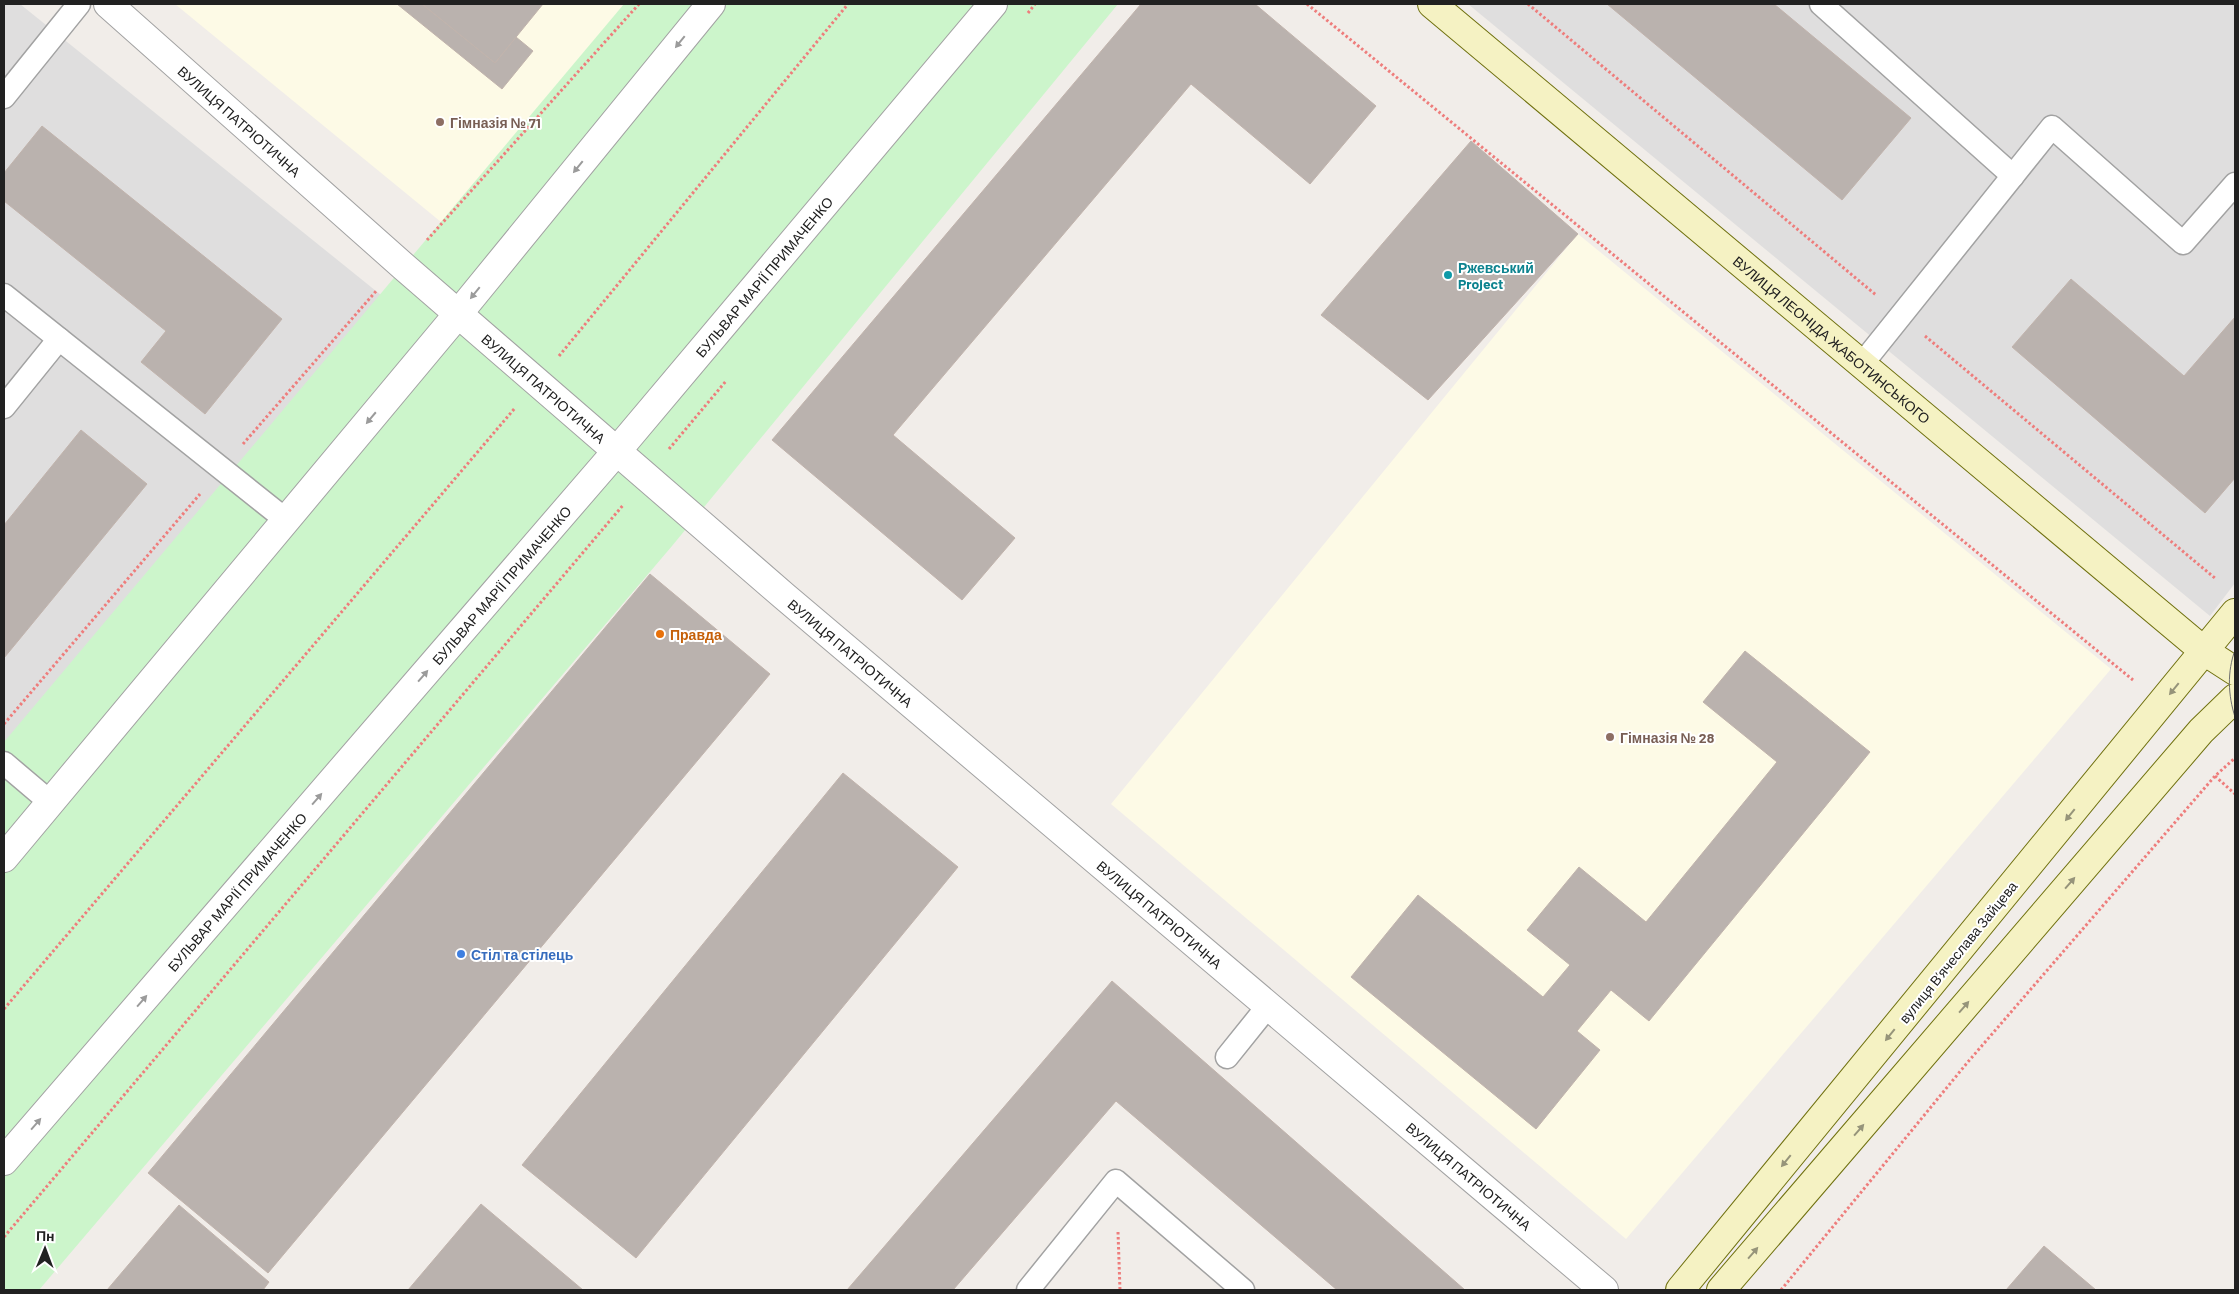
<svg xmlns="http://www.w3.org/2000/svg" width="2239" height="1294" font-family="Barlow,sans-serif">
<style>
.residential{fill:#dfdede}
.education{fill:#fdfae6}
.park{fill:#ccf5cb}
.building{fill:#bab2ae;stroke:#c1b3ac}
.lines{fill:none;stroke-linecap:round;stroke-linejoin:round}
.lane-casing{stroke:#a2a2a2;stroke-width:25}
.street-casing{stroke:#a2a2a2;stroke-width:30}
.secondary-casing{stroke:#70710f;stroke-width:30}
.path{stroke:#ee7d7c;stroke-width:3;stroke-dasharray:2.5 2.5;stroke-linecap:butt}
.lane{stroke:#fff;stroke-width:22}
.street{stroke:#fff;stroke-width:28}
.secondary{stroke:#f5f2c3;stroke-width:28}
.tram{stroke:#6f6f6f;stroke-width:1}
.oneway{fill:#9b9b9b}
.oneway2{fill:#96947a}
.education-dot{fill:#8d6e63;stroke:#fff;stroke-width:2}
.culture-dot{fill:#0f9aa8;stroke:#fff;stroke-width:2}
.food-dot{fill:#e8710a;stroke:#fff;stroke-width:2}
.shop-dot{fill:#3f7fe0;stroke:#fff;stroke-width:2}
.labels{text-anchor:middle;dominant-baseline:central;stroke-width:4;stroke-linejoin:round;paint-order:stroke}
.street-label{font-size:14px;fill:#212121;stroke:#fff}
.education-label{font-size:14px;font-weight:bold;fill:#785e54;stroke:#fff;text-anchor:start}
.culture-label{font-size:14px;font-weight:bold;fill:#0d838f;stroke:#fff;text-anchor:start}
.food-label{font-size:14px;font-weight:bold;fill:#c56008;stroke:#fff;text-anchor:start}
.shop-label{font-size:14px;font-weight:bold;fill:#366cbe;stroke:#fff;text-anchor:start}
</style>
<rect width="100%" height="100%" fill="#f1ede9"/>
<g class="residential">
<polygon points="4,4 20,4 407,316 4,794"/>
<polygon points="1468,4 2235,4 2235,583 2210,616"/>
</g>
<g class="education">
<polygon points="175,4 658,4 463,240"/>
<polygon points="1578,234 2111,669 1626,1239 1111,804"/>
</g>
<polygon class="park" points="624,4 1118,4 672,546 39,1290 4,1290 4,742"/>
<g class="building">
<polygon points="397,4 422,4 495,63 516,37 533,51 502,89"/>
<polygon points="422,4 543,4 495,63"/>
<polygon points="1141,4 1255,4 1376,106 1310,184 1191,84 893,435 1015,538 962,600 772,440"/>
<polygon points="1607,4 1774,4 1911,118 1842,200"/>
<polygon points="42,126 282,319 205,414 141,362 166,331 4,201 4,173"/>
<polygon points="1471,141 1578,234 1428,400 1321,315"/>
<polygon points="2071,279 2184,376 2235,317 2235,478 2205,513 2012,347"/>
<polygon points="81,430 147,484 4,658 4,525"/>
<polygon points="650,574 770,674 268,1273 148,1173"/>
<polygon points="1745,651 1870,752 1649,1021 1611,990 1577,1031 1600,1050 1536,1129 1351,977 1418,895 1543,997 1570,965 1527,930 1579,867 1646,922 1777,762 1703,702"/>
<polygon points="843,773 958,867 636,1258 522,1165"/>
<polygon points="1112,981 1465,1290 1337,1290 1116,1101 953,1290 847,1290"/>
<polygon points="481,1204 583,1290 408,1290"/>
<polygon points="179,1205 269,1282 263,1290 107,1290"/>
<polygon points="2044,1246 2096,1290 2006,1290"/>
</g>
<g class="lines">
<g class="lane-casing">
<g id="lane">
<polyline points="1821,4 2013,176"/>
<polyline points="4,97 79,4"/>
<polyline points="4,295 286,520"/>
<polyline points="1862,364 2052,127 2183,243 2235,184"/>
<polyline points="4,407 59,339"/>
<polyline points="4,763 50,802"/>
<polyline points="1227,1057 1268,1006"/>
<polyline points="1028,1290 1116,1181 1243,1290"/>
</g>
</g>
<g class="street-casing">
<g id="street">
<path id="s1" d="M108 4 403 266 784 596 1604 1290"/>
<polyline points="4,858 458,314 711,4"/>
<path id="s2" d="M4 1161 616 452 993 4"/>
</g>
</g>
<g class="secondary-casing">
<g id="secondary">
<path id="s3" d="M1432 4 2204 651 2235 671"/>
<polyline points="1680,1290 2235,613"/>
<polyline points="1721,1290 2201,731 2235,698"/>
</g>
</g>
<g class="path">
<polyline points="1307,4 2133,680"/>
<polyline points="1528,4 1876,295"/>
<polyline points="1028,13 1035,4"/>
<polyline points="427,240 639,4"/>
<polyline points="1925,336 2216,579"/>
<polyline points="559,356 848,4"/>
<polyline points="243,444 377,290"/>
<polyline points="669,449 726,381"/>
<polyline points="4,724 200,494"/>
<polyline points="2215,776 2235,794"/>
<polyline points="4,1009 515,408"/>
<polyline points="1118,1232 1120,1290"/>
<polyline points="4,1237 624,504"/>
<polyline points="1781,1290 1967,1063 2215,776 2235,758"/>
</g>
<use href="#lane" class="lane"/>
<use href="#street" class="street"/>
<use href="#secondary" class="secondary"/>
<path class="tram" d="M2235 650C2227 672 2228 695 2235 717"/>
</g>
<defs><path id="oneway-solid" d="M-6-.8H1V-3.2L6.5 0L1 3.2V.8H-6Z" transform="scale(1.25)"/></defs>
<g class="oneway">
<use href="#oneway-solid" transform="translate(680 42) rotate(129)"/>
<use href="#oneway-solid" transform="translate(578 167) rotate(129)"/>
<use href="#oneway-solid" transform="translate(475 293) rotate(129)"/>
<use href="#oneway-solid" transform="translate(371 418) rotate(130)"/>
<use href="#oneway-solid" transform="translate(423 676) rotate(-49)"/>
<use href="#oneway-solid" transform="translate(317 799) rotate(-49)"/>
<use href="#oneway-solid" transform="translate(142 1001) rotate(-49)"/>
<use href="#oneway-solid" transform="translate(36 1124) rotate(-49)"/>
</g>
<g class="oneway2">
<use href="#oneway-solid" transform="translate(2174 689) rotate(129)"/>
<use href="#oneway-solid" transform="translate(2070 815) rotate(129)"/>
<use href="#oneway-solid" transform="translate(2070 883) rotate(-49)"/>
<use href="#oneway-solid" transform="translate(1964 1007) rotate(-49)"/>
<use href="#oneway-solid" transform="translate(1890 1035) rotate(129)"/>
<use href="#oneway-solid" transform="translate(1859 1130) rotate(-49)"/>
<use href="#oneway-solid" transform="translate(1786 1161) rotate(129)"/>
<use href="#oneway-solid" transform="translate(1753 1253) rotate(-49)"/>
</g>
<g class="education-dot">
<circle cx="440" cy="122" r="5"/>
<circle cx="1610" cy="737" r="5"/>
</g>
<circle class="culture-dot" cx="1448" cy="275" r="5"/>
<circle class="food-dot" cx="660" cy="634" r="5"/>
<circle class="shop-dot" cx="461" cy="954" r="5"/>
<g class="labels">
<g class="street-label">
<text stroke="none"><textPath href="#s1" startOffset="176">ВУЛИЦЯ ПАТРІОТИЧНА</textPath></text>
<text stroke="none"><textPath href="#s2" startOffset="1166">БУЛЬВАР МАРІЇ ПРИМАЧЕНКО</textPath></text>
<text stroke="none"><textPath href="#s3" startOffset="522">ВУЛИЦЯ ЛЕОНІДА ЖАБОТИНСЬКОГО</textPath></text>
<text stroke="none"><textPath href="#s1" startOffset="581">ВУЛИЦЯ ПАТРІОТИЧНА</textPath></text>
<text stroke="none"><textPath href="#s2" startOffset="761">БУЛЬВАР МАРІЇ ПРИМАЧЕНКО</textPath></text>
<text stroke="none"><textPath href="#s1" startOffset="986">ВУЛИЦЯ ПАТРІОТИЧНА</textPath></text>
<text stroke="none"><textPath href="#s2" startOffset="356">БУЛЬВАР МАРІЇ ПРИМАЧЕНКО</textPath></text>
<text stroke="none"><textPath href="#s1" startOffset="1391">ВУЛИЦЯ ПАТРІОТИЧНА</textPath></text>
<text transform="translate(1958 952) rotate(-51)">вулиця Вʼячеслава Зайцева</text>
<text stroke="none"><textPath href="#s1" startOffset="1796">ВУЛИЦЯ ПАТРІОТИЧНА</textPath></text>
</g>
<g class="education-label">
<text x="450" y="122">Гімназія № 71</text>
<text x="1620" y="737">Гімназія № 28</text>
</g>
<g class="culture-label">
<text x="1458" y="267">Ржевський<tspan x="1458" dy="16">Project</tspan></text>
</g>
<g class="food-label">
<text x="670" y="634">Правда</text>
</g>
<g class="shop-label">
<text x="471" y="954">Стіл та стілець</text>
</g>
</g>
<rect width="2239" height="1294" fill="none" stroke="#212121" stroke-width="10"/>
<g transform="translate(45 1249) rotate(1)" stroke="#ffffff" stroke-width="4" paint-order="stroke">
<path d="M0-4L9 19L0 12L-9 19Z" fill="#212121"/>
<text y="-8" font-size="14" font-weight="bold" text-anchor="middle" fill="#212121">Пн</text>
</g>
</svg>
